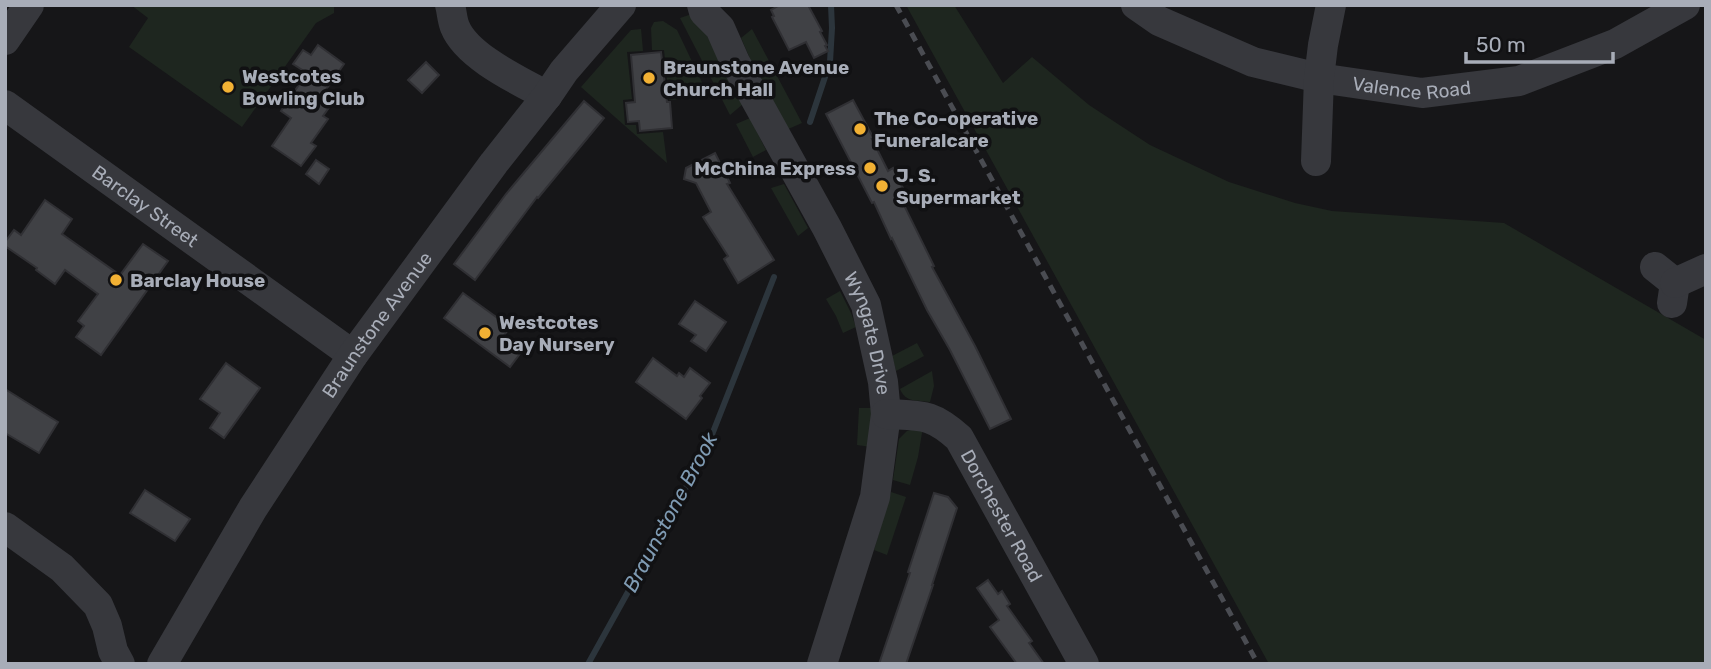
<svg xmlns="http://www.w3.org/2000/svg" width="1711" height="669" font-family="Rubik,sans-serif">
<style>
.green{fill:#1e261f}
.lines{fill:none;stroke-linecap:round;stroke-linejoin:round}
.stream{stroke:#2c353c;stroke-width:6}
.building{fill:#404145;stroke:#303034;stroke-width:2}
.minor{stroke:#37383d;stroke-width:30}
.rail{stroke:#4a4c52;stroke-width:5;stroke-dasharray:9 7;stroke-linecap:butt}
.poi-dot{fill:#f2b134;stroke:#111113;stroke-width:2.5}
.labels{text-anchor:middle;dominant-baseline:central;stroke-width:7;stroke-linejoin:round;paint-order:stroke}
.poi-label{font-size:19px;font-weight:bold;fill:#a8adb8;stroke:#111113;text-anchor:start}
.street-label{font-size:19px;fill:#a8adb8;stroke:#111113}
.water-label{font-size:21px;font-style:italic;fill:#7f9bb3;stroke:#111113}
</style>
<rect width="100%" height="100%" fill="#161618"/>
<g class="green">
<polygon points="131,5 334,5 334,13 316,23 242,127 129,47 148,18"/>
<polygon points="906,5 954,5 1003,83 1032,57 1089,105 1150,145 1229,182 1295,203 1332,211 1504,223 1706,340 1706,664 1269,664"/>
<polygon points="695,13 743,104 730,115 680,18"/>
<polygon points="663,21 677,30 709,97 669,100 664,50 652,50 651,28 654,22"/>
<polygon points="641,29 643,51 627,52 632,99 623,100 625,125 636,125 637,134 663,132 667,163 581,87 631,30"/>
<polygon points="752,29 802,123 786,130 757,75 741,38"/>
<polygon points="750,118 766,150 753,157 736,124"/>
<polygon points="784,184 808,228 798,236 771,188"/>
<polygon points="840,291 851,313 856,327 843,333 836,316 826,299"/>
<polygon points="917,343 924,356 896,371 892,356"/>
<path d="M932 371 934 386 930 402C917 400 906 403 900 389Z"/>
<polygon points="859,408 874,408 871,447 857,445"/>
<polygon points="923,427 918,457 910,485 893,480 899,439 907,431"/>
<polygon points="891,492 906,497 887,555 874,550"/>
</g>
<g class="lines">
<g class="stream">
<polyline points="810,122 830,62 832,28 831,5"/>
<polyline points="588,664 704,455 774,277"/>
</g>
</g>
<g class="building">
<polygon points="780,5 808,5 822,31 820,32 827,45 825,46 828,51 814,58 806,42 789,50 772,17 774,16 771,10"/>
<polygon points="318,45 344,64 323,94 333,102 323,116 328,119 311,143 316,146 301,166 272,146 291,118 281,111 307,73 293,64 303,50 311,55"/>
<polygon points="661,52 667,102 670,102 672,128 640,131 639,121 628,122 626,103 635,102 631,55"/>
<polygon points="426,62 439,75 422,93 408,80"/>
<polygon points="853,100 874,139 872,139 888,171 893,168 903,188 897,191 934,266 932,267 975,346 1011,419 990,429 950,350 927,310 892,238 891,239 874,202 872,203 826,114"/>
<polygon points="584,101 604,118 538,198 537,197 475,280 454,264 506,194"/>
<polygon points="715,153 730,183 727,184 774,260 738,283 724,259 728,256 703,217 711,212 696,183 684,179 686,168"/>
<polygon points="316,160 329,169 319,184 306,174"/>
<polygon points="45,200 72,219 62,234 120,275 143,244 168,261 101,355 76,337 84,326 78,321 98,294 65,270 55,284 36,270 37,268 5,246 5,242 14,230 21,235"/>
<polygon points="463,293 510,327 503,337 522,351 510,367 444,318"/>
<polygon points="695,301 726,322 706,351 691,341 696,335 679,324"/>
<polygon points="653,358 677,376 679,373 684,377 690,368 710,383 700,396 702,398 686,419 636,382"/>
<polygon points="226,363 260,388 224,438 210,428 220,413 200,399"/>
<polygon points="5,389 58,422 39,453 5,433"/>
<polygon points="145,490 190,519 175,541 130,513"/>
<polygon points="934,493 948,497 957,508 932,585 933,585 906,664 879,664 910,573 908,572"/>
<polygon points="988,580 998,594 1002,591 1010,604 1007,606 1032,641 1029,643 1044,664 1017,664 990,627 999,620 977,588"/>
</g>
<g class="lines">
<g class="minor">
<path d="M450 5C452 12 452 20 455 27 467 57 520 81 547 96"/>
<path id="s1" d="M702 5 704 12 720 28 735 62 827 228 866 305 883 382 886 414 875 497 822 664"/>
<path id="s2" d="M1136 5 1159 21 1253 62 1319 78 1422 93 1519 81 1615 44 1685 5"/>
<polyline points="5,40 29,5"/>
<path id="s3" d="M5 105 353 355"/>
<polyline points="1316,161 1319,78 1323,45 1331,5"/>
<polyline points="1655,267 1675,283 1672,303"/>
<polyline points="1675,283 1706,269"/>
<path id="s4" d="M886 414C922 416 931 413 959 438L1084 664"/>
<polyline points="5,527 62,568 98,605 107,626 113,651 120,664"/>
<path id="s5" d="M162 664 253 508 353 355 494 163 547 96 564 71 621 5"/>
</g>
<polyline class="rail" points="896,5 1258,664"/>
</g>
<g class="poi-dot">
<circle cx="649" cy="78" r="7"/>
<circle cx="228" cy="87" r="7"/>
<circle cx="860" cy="129" r="7"/>
<circle cx="870" cy="168" r="7"/>
<circle cx="882" cy="186" r="7"/>
<circle cx="116" cy="280" r="7"/>
<circle cx="485" cy="333" r="7"/>
</g>
<g class="labels">
<g class="poi-label">
<text x="663" y="67">Braunstone Avenue<tspan x="663" dy="22">Church Hall</tspan></text>
<text x="242" y="76">Westcotes<tspan x="242" dy="22">Bowling Club</tspan></text>
<text x="874" y="118">The Co-operative<tspan x="874" dy="22">Funeralcare</tspan></text>
<text x="856" y="168" text-anchor="end">McChina Express</text>
<text x="896" y="175">J. S.<tspan x="896" dy="22">Supermarket</tspan></text>
<text x="130" y="280">Barclay House</text>
<text x="499" y="322">Westcotes<tspan x="499" dy="22">Day Nursery</tspan></text>
</g>
<g class="street-label">
<text stroke="none"><textPath href="#s2" startOffset="292">Valence Road</textPath></text>
<text stroke="none"><textPath href="#s3" startOffset="173">Barclay Street</textPath></text>
<text stroke="none"><textPath href="#s5" startOffset="402">Braunstone Avenue</textPath></text>
<text stroke="none"><textPath href="#s1" startOffset="371">Wyngate Drive</textPath></text>
<text stroke="none"><textPath href="#s4" startOffset="168">Dorchester Road</textPath></text>
</g>
<g class="water-label">
<text transform="translate(670 512) rotate(-62)">Braunstone Brook</text>
</g>
</g>
<rect width="1711" height="669" fill="none" stroke="#a8adb8" stroke-width="14"/>
<path d="M1466 52v10h147v-10" fill="none" stroke="#a8adb8" stroke-width="3.5"/>
<text x="1476" y="52" font-size="21" fill="#a8adb8" stroke="#111113" stroke-width="5" paint-order="stroke">50 m</text>
</svg>
